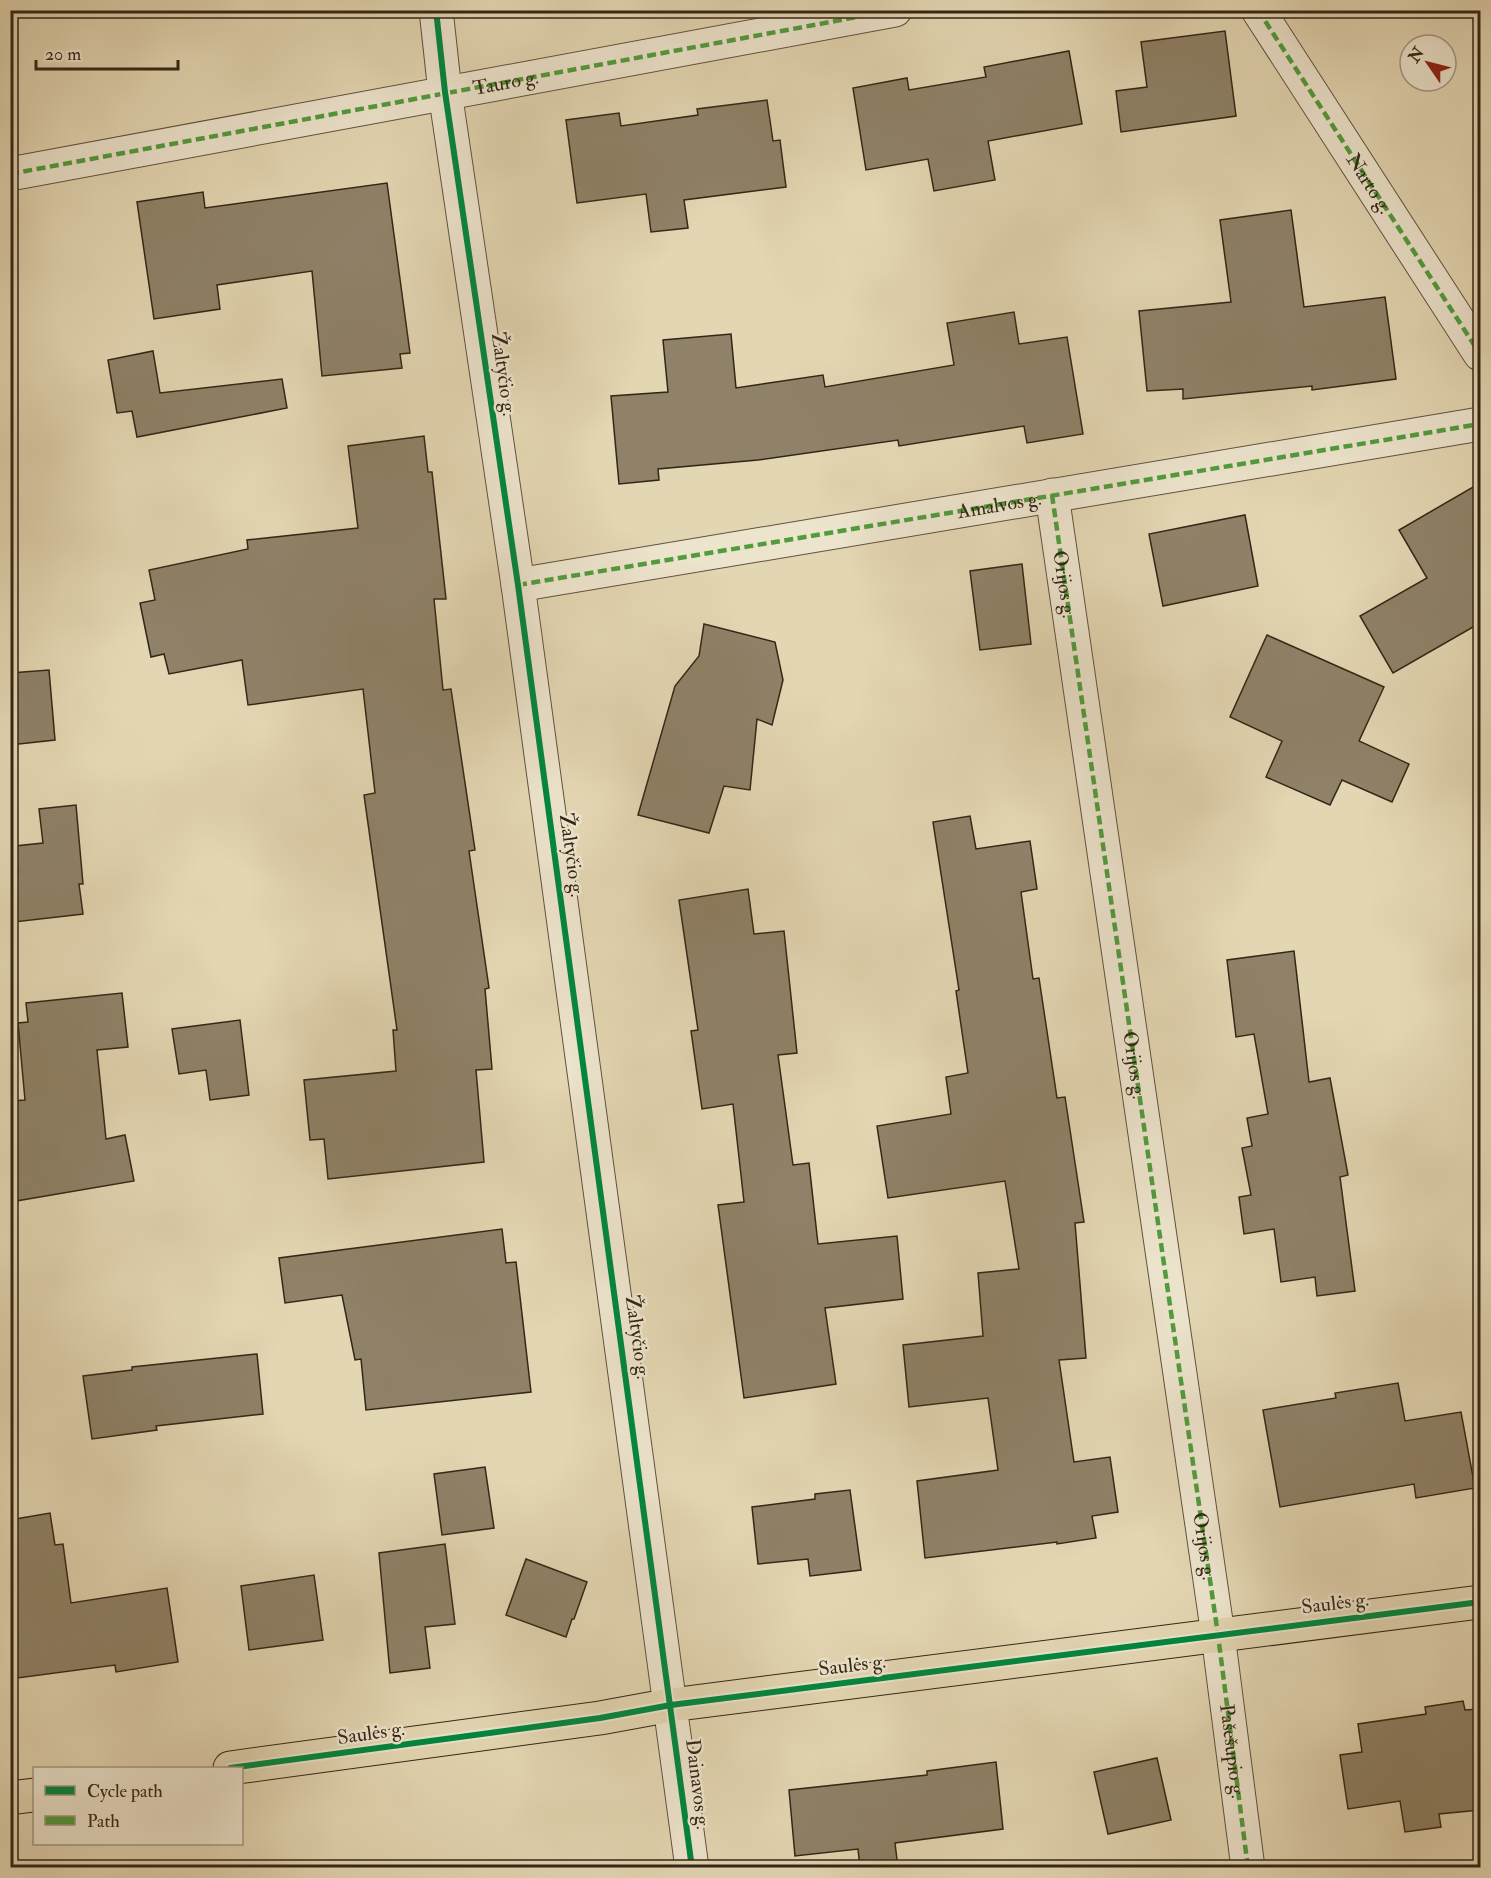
<svg xmlns="http://www.w3.org/2000/svg" width="1491" height="1878" font-family="'IM FELL Double Pica',serif">
<style>
.building{fill:#8f8268;stroke:#342617;stroke-width:1.5}
.lines{fill:none;stroke-linecap:round;stroke-linejoin:round}
.minor-casing{stroke:#60523e;stroke-width:35}
.major-casing{stroke:#342617;stroke-width:35}
.minor{stroke:#ede4cd;stroke-width:33}
.major{stroke:#e3d6b2;stroke-width:33}
.quiet{stroke:#519c3d;stroke-width:4.5;stroke-dasharray:9 4.5;stroke-linecap:butt}
.cycleway-casing{stroke:#ede4cd;stroke-width:10}
.cycleway{stroke:#00873e;stroke-width:6}
.labels{text-anchor:middle;dominant-baseline:central;stroke-width:5;stroke-linejoin:round;paint-order:stroke}
.street-label{font-size:20px;fill:#342617;stroke:#ede4cd}
</style>
<rect width="100%" height="100%" fill="#e3d6b2"/>
<filter id="stains"><feTurbulence type="fractalNoise" baseFrequency=".00333" numOctaves="4"/><feColorMatrix values="0 0 0 0 .2 0 0 0 0 .09 0 0 0 0 .02 0 0 0 .5 -.17"/></filter>
<radialGradient id="worn" r=".72"><stop offset=".6" stop-color="#630" stop-opacity="0"/><stop offset="1" stop-color="#630" stop-opacity=".3"/></radialGradient>
<g class="building">
<polygon points="1225,31 1236,116 1121,132 1116,91 1147,87 1141,42"/>
<polygon points="1069,51 1082,124 988,141 995,180 934,191 928,159 866,170 853,88 907,78 909,90 986,77 984,67"/>
<polygon points="767,100 773,141 780,140 786,187 684,200 688,228 651,232 646,194 577,203 566,120 619,113 621,126 698,115 697,109"/>
<polygon points="387,183 410,353 400,354 402,368 322,376 312,271 217,285 220,309 154,319 137,202 203,192 205,208"/>
<polygon points="1291,210 1304,307 1385,297 1396,379 1312,390 1312,386 1183,399 1183,389 1147,391 1139,311 1231,302 1220,220"/>
<polygon points="1014,312 1019,344 1067,337 1083,434 1027,443 1024,426 899,446 898,440 758,460 658,469 659,480 619,484 611,396 668,392 663,340 731,334 736,388 823,375 825,387 954,365 947,323"/>
<polygon points="153,351 160,393 282,379 287,408 137,437 132,411 117,413 108,360"/>
<polygon points="424,436 428,472 432,472 446,599 434,599 443,690 451,689 475,850 469,851 489,988 485,989 492,1069 476,1070 484,1162 328,1179 324,1139 310,1140 304,1080 396,1071 393,1030 397,1030 364,795 375,793 363,689 248,705 242,660 169,674 164,654 151,657 140,603 155,600 149,570 248,549 247,540 358,528 348,446"/>
<polygon points="1480,483 1480,623 1393,673 1360,616 1427,578 1399,530"/>
<polygon points="1245,515 1258,586 1163,606 1149,534"/>
<polygon points="1022,564 1031,644 980,650 970,571"/>
<polygon points="704,624 775,642 783,680 772,725 757,719 750,790 724,786 709,833 638,815 675,686 699,656"/>
<polygon points="1267,635 1384,687 1359,741 1409,764 1392,802 1342,780 1330,805 1266,777 1282,741 1230,717"/>
<polygon points="49,670 55,740 10,745 10,673"/>
<polygon points="76,805 83,884 79,884 83,914 14,922 10,874 18,873 15,846 43,843 39,809"/>
<polygon points="970,816 976,849 1030,841 1037,889 1021,892 1033,979 1039,978 1057,1098 1065,1097 1084,1222 1075,1223 1086,1358 1059,1360 1074,1462 1110,1457 1118,1512 1092,1516 1096,1538 1057,1544 1057,1542 925,1558 917,1481 998,1470 988,1398 909,1407 903,1345 983,1336 978,1273 1019,1269 1005,1181 888,1198 877,1126 951,1114 946,1077 968,1073 956,991 959,990 933,822"/>
<polygon points="748,889 754,934 784,931 797,1053 778,1055 793,1165 809,1163 818,1244 897,1236 903,1299 825,1308 836,1384 744,1398 718,1205 744,1202 733,1104 702,1109 691,1031 698,1030 679,900"/>
<polygon points="1294,951 1309,1082 1330,1078 1348,1175 1340,1177 1355,1291 1317,1296 1315,1277 1281,1282 1274,1229 1244,1234 1239,1197 1251,1195 1242,1148 1252,1146 1247,1118 1268,1114 1254,1034 1236,1037 1227,960"/>
<polygon points="122,993 128,1047 97,1050 106,1139 125,1135 134,1181 10,1202 10,1101 25,1100 18,1023 28,1022 26,1003"/>
<polygon points="240,1020 249,1095 210,1100 206,1070 179,1074 172,1029"/>
<polygon points="502,1229 506,1263 516,1262 531,1392 366,1410 361,1359 355,1360 342,1295 285,1303 279,1258"/>
<polygon points="257,1354 263,1414 156,1426 157,1430 92,1439 83,1376 132,1370 132,1367"/>
<polygon points="1398,1383 1405,1421 1461,1412 1475,1488 1416,1498 1414,1484 1280,1507 1263,1410 1336,1398 1335,1393"/>
<polygon points="485,1467 494,1528 442,1535 434,1474"/>
<polygon points="850,1490 861,1570 810,1576 808,1559 758,1564 752,1507 815,1499 815,1494"/>
<polygon points="50,1513 55,1545 63,1544 71,1603 167,1588 178,1662 116,1672 115,1665 10,1679 10,1520"/>
<polygon points="445,1544 455,1624 425,1627 430,1668 390,1673 379,1553"/>
<polygon points="526,1559 587,1582 574,1619 572,1619 566,1637 506,1615"/>
<polygon points="314,1575 323,1640 249,1650 241,1586"/>
<polygon points="1463,1701 1465,1710 1480,1709 1480,1810 1439,1814 1441,1827 1405,1832 1400,1801 1348,1809 1340,1755 1362,1752 1358,1724 1426,1714 1425,1707"/>
<polygon points="1157,1758 1171,1820 1108,1834 1094,1772"/>
<polygon points="996,1762 1003,1829 895,1843 898,1868 860,1868 858,1849 795,1856 789,1790 927,1775 927,1771"/>
</g>
<g class="lines">
<g class="minor-casing">
<g id="minor">
<polyline points="436,10 445,92 518,585 692,1868"/>
<path id="s1" d="M1258 10 1480 354"/>
<path id="s2" d="M10 174 895 10"/>
<path id="s3" d="M1052 495 1218 1635 1248 1868"/>
<path id="s4" d="M518 585 1480 424"/>
</g>
</g>
<g class="major-casing">
<g id="major">
<polyline points="230,1768 600,1718 671,1705 1480,1602"/>
<polyline points="10,1798 34,1795"/>
</g>
</g>
<use href="#minor" class="minor"/>
<use href="#major" class="major"/>
<g class="quiet">
<polyline points="1258,10 1480,354"/>
<polyline points="10,174 895,10"/>
<polyline points="1052,495 1218,1635 1248,1868"/>
<polyline points="518,585 1480,424"/>
</g>
<g class="cycleway-casing">
<g id="cycleway">
<polyline points="436,10 445,92 518,585 692,1868"/>
<polyline points="230,1768 600,1718 671,1705 1480,1602"/>
</g>
</g>
<use href="#cycleway" class="cycleway"/>
</g>
<g class="labels">
<g class="street-label">
<text stroke="none"><textPath href="#s2" startOffset="504">Tauro g.</textPath></text>
<text stroke="none"><textPath href="#s1" startOffset="206">Narto g.</textPath></text>
<text transform="translate(504 374) rotate(82)">Žaltyčio g.</text>
<text stroke="none"><textPath href="#s4" startOffset="488">Amalvos g.</textPath></text>
<text stroke="none"><textPath href="#s3" startOffset="90">Orijos g.</textPath></text>
<text transform="translate(572 855) rotate(82)">Žaltyčio g.</text>
<text stroke="none"><textPath href="#s3" startOffset="576">Orijos g.</textPath></text>
<text transform="translate(638 1337) rotate(82)">Žaltyčio g.</text>
<text stroke="none"><textPath href="#s3" startOffset="1062">Orijos g.</textPath></text>
<text transform="translate(1335 1603) rotate(-7)">Saulės g.</text>
<text transform="translate(852 1665) rotate(-7)">Saulės g.</text>
<text transform="translate(371 1733) rotate(-8)">Saulės g.</text>
<text stroke="none"><textPath href="#s3" startOffset="1269">Pašešupio g.</textPath></text>
<text transform="translate(698 1784) rotate(83)">Dainavos g.</text>
</g>
</g>
<rect width="1491" height="1878" fill="none" stroke="#e3d6b2" stroke-width="36"/>
<rect x="12" y="12" width="1467" height="1854" fill="none" stroke="#342617" stroke-width="3"/>
<rect x="18" y="18" width="1455" height="1842" fill="none" stroke="#342617" stroke-width="1.5"/>
<rect x="33" y="1767" width="210" height="78" fill="#ede4cd" stroke="#a39884" stroke-width="1.5"/>
<rect x="45" y="1786" width="30" height="9" fill="#00873e" stroke="#a39884" stroke-width="1.5"/>
<text x="87" y="1797" font-size="18" fill="#342617">Cycle path</text>
<rect x="45" y="1816" width="30" height="9" fill="#519c3d" stroke="#a39884" stroke-width="1.5"/>
<text x="87" y="1827" font-size="18" fill="#342617">Path</text>
<g transform="translate(1428 63) rotate(305)"><circle r="28" fill="#ede4cd" stroke="#a39884" stroke-width="1.5"/>
<path d="M0-4.5L10 22L0 15L-10 22Z" fill="#8f2418"/>
<text y="-9" font-size="16" font-weight="bold" text-anchor="middle" fill="#342617">N</text>
</g>
<path d="M36 60v9h142v-9" fill="none" stroke="#342617" stroke-width="3"/>
<text x="45" y="60" font-size="18" fill="#342617" stroke="#ede4cd" stroke-width="4.5" paint-order="stroke">20 m</text>
<rect width="100%" height="100%" filter="url(#stains)"/>
<rect width="100%" height="100%" fill="url(#worn)"/>
</svg>
